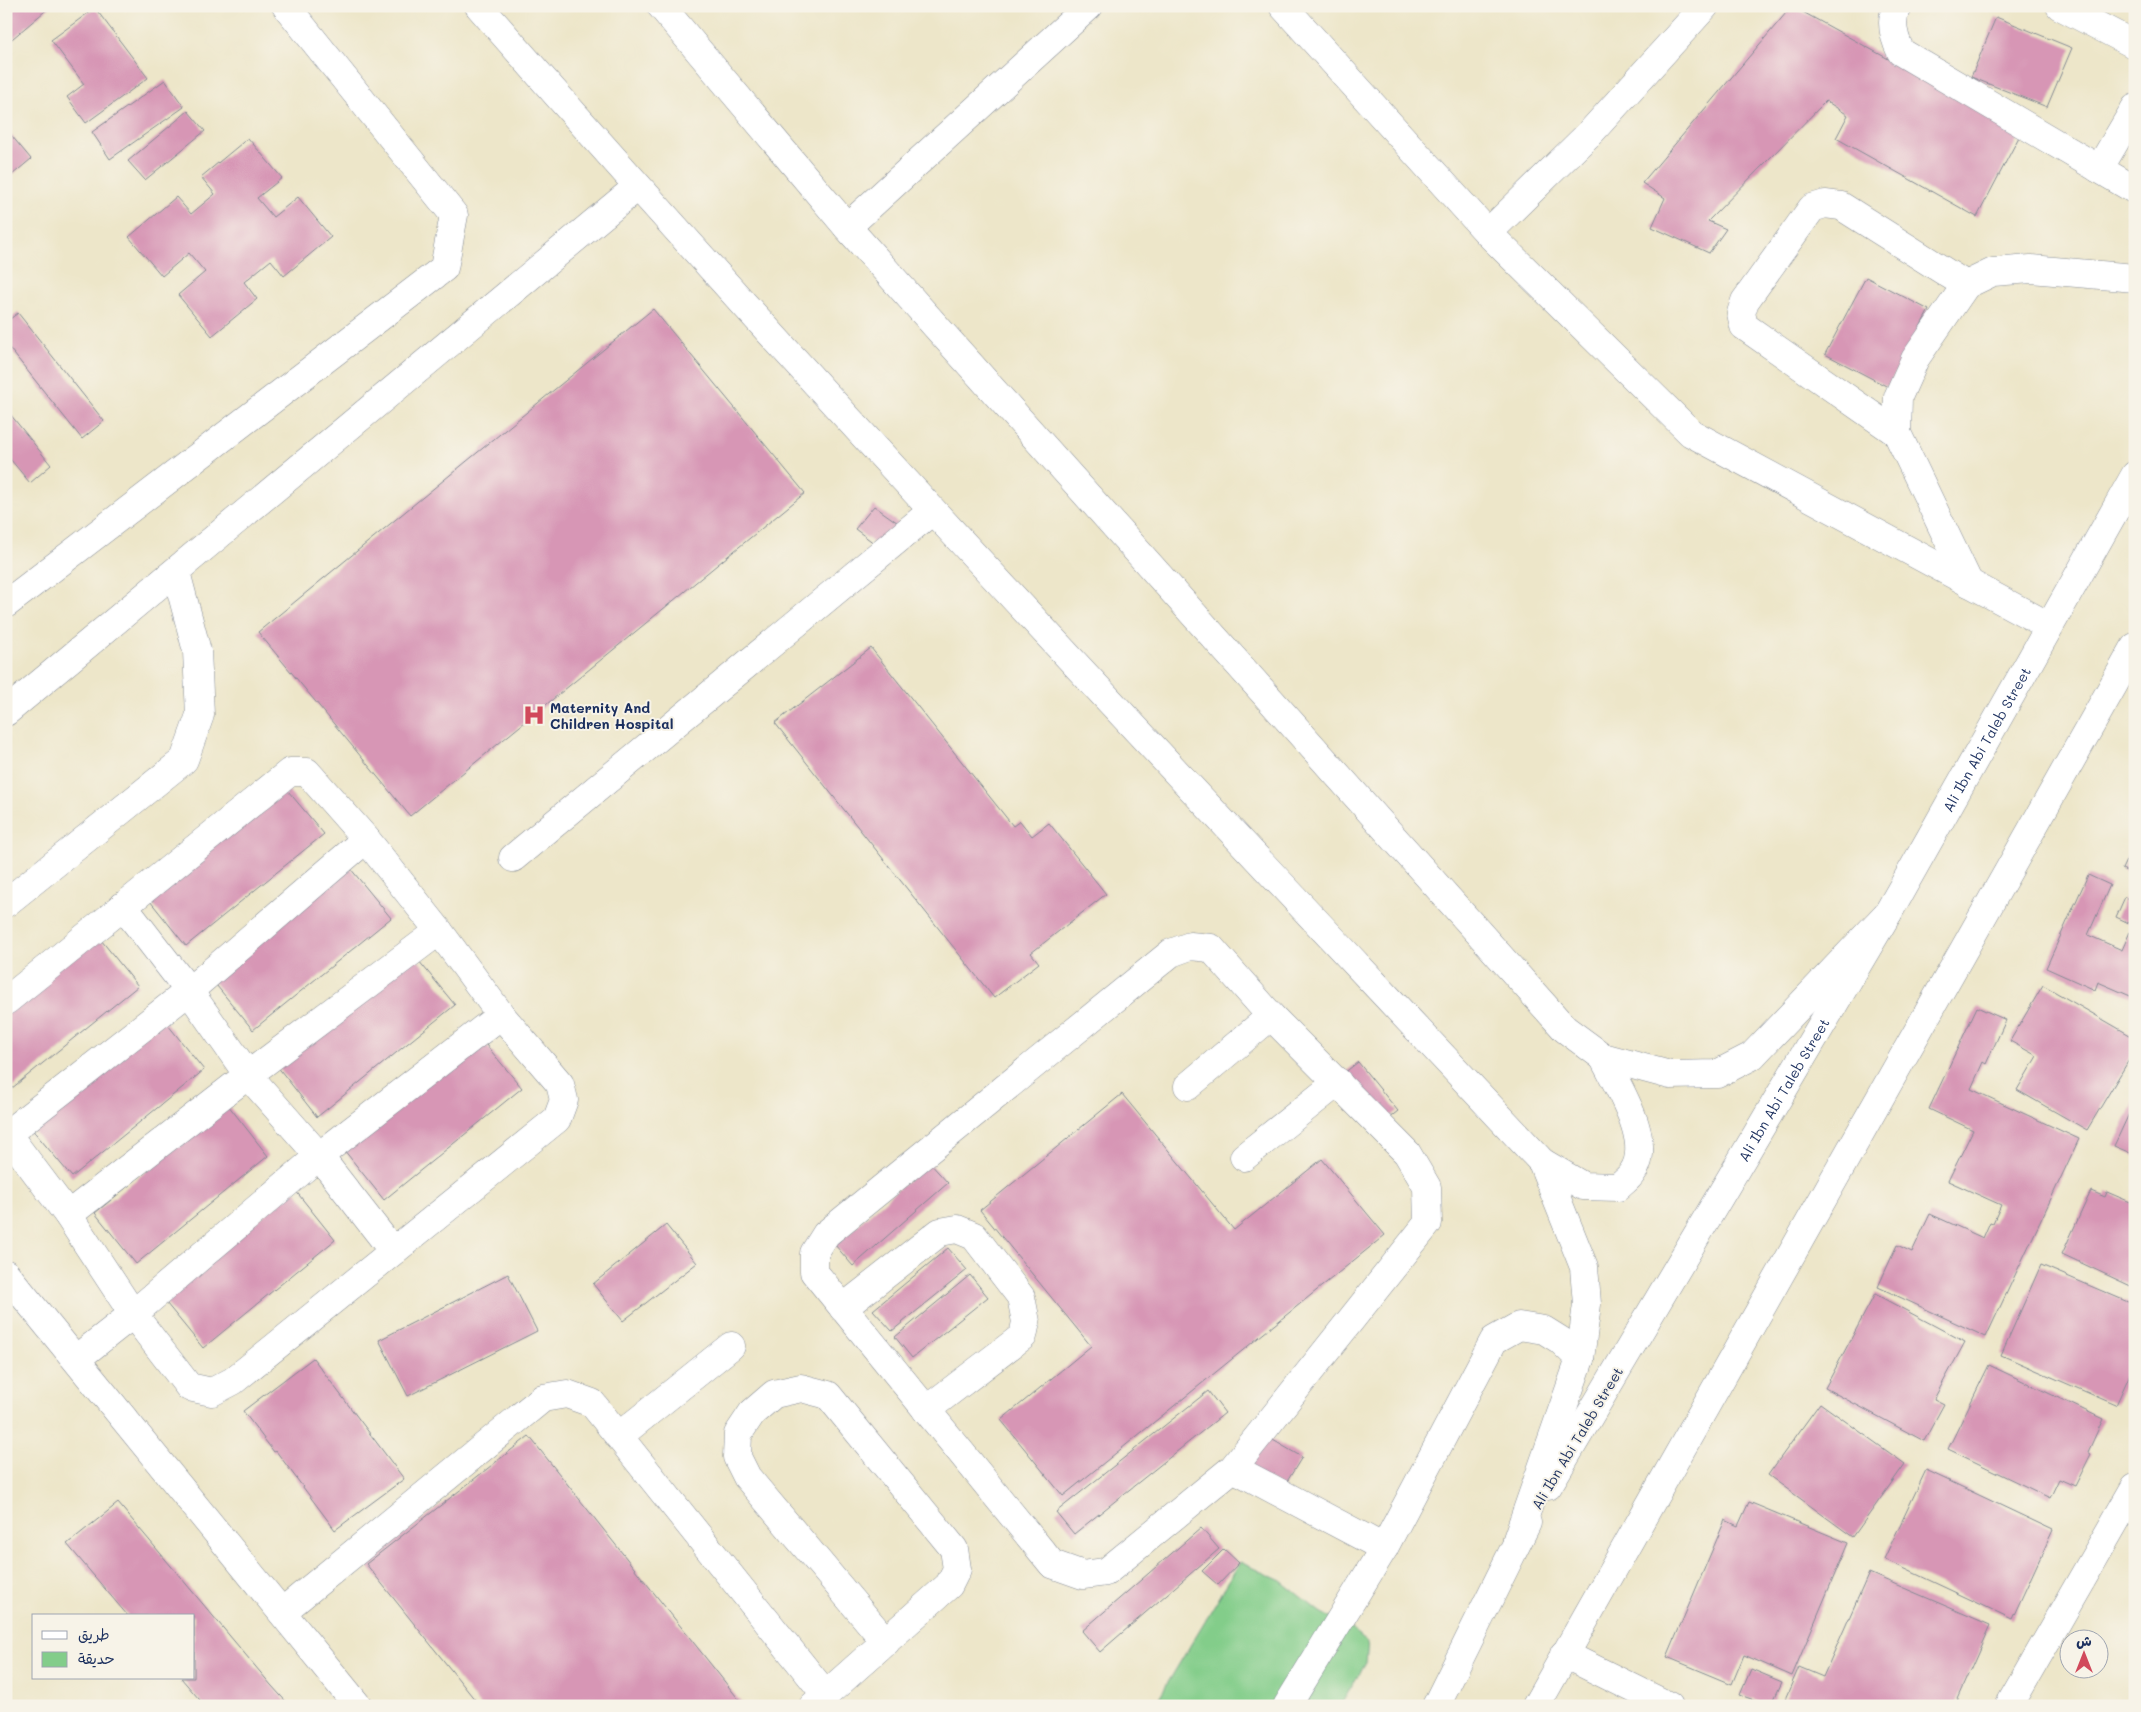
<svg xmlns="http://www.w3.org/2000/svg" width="2141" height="1712" font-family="Mali,'Playpen Sans Arabic',sans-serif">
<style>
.green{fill:#83cd8a;stroke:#4f7e74}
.building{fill:#d796b5}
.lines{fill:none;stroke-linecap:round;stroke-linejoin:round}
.minor-casing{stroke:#848a94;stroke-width:29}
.minor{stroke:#fff;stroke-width:28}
.labels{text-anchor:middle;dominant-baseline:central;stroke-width:4;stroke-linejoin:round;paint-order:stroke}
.poi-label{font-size:14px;font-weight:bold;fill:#1b2f5e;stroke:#f7f3e8;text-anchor:start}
.street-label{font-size:14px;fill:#1b2f5e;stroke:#f7f3e8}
</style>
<rect width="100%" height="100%" fill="#f7f3e8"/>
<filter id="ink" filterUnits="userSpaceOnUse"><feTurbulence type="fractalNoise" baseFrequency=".02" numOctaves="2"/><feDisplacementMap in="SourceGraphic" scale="10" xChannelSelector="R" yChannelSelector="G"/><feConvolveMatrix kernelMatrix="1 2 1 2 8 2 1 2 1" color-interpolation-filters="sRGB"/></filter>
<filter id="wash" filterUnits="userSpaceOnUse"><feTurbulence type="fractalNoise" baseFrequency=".0096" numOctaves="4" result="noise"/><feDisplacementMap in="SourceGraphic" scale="20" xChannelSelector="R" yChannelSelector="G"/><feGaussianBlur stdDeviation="1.12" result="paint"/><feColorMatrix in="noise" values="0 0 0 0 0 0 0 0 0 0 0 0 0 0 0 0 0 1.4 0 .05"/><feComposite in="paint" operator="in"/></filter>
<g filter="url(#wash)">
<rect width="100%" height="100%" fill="#ede6c9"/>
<polygon class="green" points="1240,1562 1281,1581 1320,1612 1351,1629 1368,1643 1366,1663 1340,1706 1154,1706"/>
<g id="blocks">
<g class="building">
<polygon points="6,6 51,6 6,44"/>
<polygon points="1792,6 1894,62 2020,135 1977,217 1836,138 1848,115 1826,101 1708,221 1726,229 1709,253 1652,227 1665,198 1642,183"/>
<polygon points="95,8 148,78 86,123 67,97 84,84 51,40"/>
<polygon points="1996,17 2072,48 2047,107 1971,77"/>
<polygon points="165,80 184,107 110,159 92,132"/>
<polygon points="188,111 205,131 145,180 128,161"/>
<polygon points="6,129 31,159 6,180"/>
<polygon points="248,138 282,178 257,198 273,217 298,197 331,237 284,276 271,260 244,282 257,299 212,336 178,295 205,272 189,253 162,276 129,237 176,197 191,214 215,194 201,177"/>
<polygon points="1866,277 1929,310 1888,387 1825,354"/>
<polygon points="653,309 805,493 410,816 258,632"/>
<polygon points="18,313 104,421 82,439 6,344 6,322"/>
<polygon points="6,409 51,465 30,483 6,454"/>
<polygon points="874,506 901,525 882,549 855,529"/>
<polygon points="871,648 1013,826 1020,821 1032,836 1049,823 1106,894 1031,953 1039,963 994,998 775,723"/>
<polygon points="283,785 324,834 186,946 146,896"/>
<polygon points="2135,842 2135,875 2122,869"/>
<polygon points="350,868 391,918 253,1030 212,980"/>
<polygon points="2088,875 2110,885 2088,935 2122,950 2133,925 2116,917 2125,897 2135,902 2135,998 2098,982 2095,990 2046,968"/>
<polygon points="97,935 138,986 6,1093 6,1009"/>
<polygon points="414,955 455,1005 317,1117 277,1066"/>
<polygon points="2043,985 2135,1038 2135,1050 2087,1130 2017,1090 2037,1056 2010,1041"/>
<polygon points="1977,1007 2006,1020 1986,1064 1983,1062 1971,1089 2079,1139 1986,1337 1878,1287 1897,1245 1912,1252 1930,1214 1983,1238 1990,1222 1993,1223 2001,1205 1948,1181 1973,1130 1929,1109"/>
<polygon points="164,1020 204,1070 72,1177 31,1128"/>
<polygon points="481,1039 522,1088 384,1200 344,1150"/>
<polygon points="1358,1062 1398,1111 1384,1122 1343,1074"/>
<polygon points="1122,1094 1234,1230 1322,1159 1385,1235 1063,1496 1001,1420 1091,1346 980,1210"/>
<polygon points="2135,1101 2135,1155 2114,1146"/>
<polygon points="228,1105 268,1156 136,1264 95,1213"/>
<polygon points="929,1162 948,1183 853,1266 835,1245"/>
<polygon points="295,1190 335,1240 203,1348 162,1298"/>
<polygon points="2091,1191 2105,1197 2107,1192 2135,1204 2135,1288 2062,1254"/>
<polygon points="666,1225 697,1263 623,1321 593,1284"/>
<polygon points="948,1248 967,1270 892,1331 873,1310"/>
<polygon points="2041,1265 2135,1305 2135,1363 2116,1405 2001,1355"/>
<polygon points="508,1274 537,1331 408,1396 379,1340"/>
<polygon points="970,1275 988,1297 912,1358 895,1337"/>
<polygon points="1875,1294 1965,1342 1934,1399 1944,1404 1924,1441 1825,1388"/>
<polygon points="313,1358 404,1479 335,1530 276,1451 274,1452 243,1411"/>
<polygon points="1989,1365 2103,1419 2088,1452 2091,1454 2075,1486 2059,1479 2050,1498 1948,1449"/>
<polygon points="1208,1391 1225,1413 1074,1534 1056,1512"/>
<polygon points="1820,1403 1905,1464 1853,1537 1768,1475"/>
<polygon points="529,1436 744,1706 480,1706 366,1564"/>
<polygon points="1266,1436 1302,1457 1283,1488 1247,1468"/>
<polygon points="1926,1470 2053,1530 2012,1619 1884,1559"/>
<polygon points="1749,1502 1848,1543 1792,1676 1744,1655 1732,1684 1667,1657 1725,1520 1738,1526"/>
<polygon points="118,1503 271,1685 290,1706 205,1706 181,1678 194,1678 194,1616 128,1616 89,1570 67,1544"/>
<polygon points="1201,1528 1219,1549 1100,1652 1082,1631"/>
<polygon points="1224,1549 1239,1563 1218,1585 1202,1571"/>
<polygon points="1869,1573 1990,1625 1954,1706 1782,1706 1799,1667 1823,1677"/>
<polygon points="1751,1669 1782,1682 1771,1706 1740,1695"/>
</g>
</g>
</g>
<g filter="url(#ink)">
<use href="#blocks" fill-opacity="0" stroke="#848a94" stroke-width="1"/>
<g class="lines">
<g class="minor-casing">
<g id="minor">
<path d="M479 6C823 401 1184 780 1542 1162L1584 1267 1587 1304 1580 1359 1517 1539"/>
<polyline points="661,6 847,227 1565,1029 1603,1057 1670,1075 1717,1074 1752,1056 1888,913"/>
<polyline points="1283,6 1488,233 1691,433 2049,626"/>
<path d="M1897 6C1889 22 1894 38 1901 52L2135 190"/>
<polyline points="2060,6 2135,45"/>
<polyline points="2099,169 2135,108"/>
<polyline points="847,227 1089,6"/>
<polyline points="1488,233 1592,131 1705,6"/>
<polyline points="1897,433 1744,326 1741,313 1745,301 1812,208 1825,204 1841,206 1966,285"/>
<polyline points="1969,583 1897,433 1898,397 1915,359 1966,285 1993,272 2031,269 2135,278"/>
<polyline points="6,604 444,268 454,215 286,6"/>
<polyline points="6,712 637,187"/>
<polyline points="513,858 932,511"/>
<polyline points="6,903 184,760 200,715 197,651 176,572"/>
<polyline points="123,906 189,991 248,1075 319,1156 393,1251"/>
<polyline points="6,1001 290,772 307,772 366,839"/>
<polyline points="1188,1086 1271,1016"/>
<polyline points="6,1133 7,1134 68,1215 133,1314 189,1387 212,1392 233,1381 557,1119 564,1100 560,1084 501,1015 439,931 366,839 189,991 7,1134 6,1135"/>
<polyline points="1244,1157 1338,1082"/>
<path d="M1542 1162 1583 1186 1618 1187C1622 1183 1629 1178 1632 1173 1655 1143 1617 1086 1603 1057"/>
<polyline points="68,1215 248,1075 439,931"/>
<polyline points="6,1274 358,1706"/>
<polyline points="843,1308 940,1232 957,1229 974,1236 1021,1297 1026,1322 1023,1336 926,1410"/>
<polyline points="76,1359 133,1314 319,1156 501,1015"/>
<polyline points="619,1436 731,1346"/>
<polyline points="1233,1468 1428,1223 1427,1187 1407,1153 1271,1016 1211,948 1190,946 1171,953 826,1234 814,1253 814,1272 1052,1564 1083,1575 1106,1572 1233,1468 1384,1548"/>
<path id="s1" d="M1548 1486 1888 913 2135 475"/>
<polyline points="282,1612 543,1398 567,1394 592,1403 826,1695"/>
<polyline points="1564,1654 1669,1706"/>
<polyline points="813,1706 949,1585 957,1569 954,1549 828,1395 801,1388 774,1394 752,1413 738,1434 737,1457 747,1477 886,1642"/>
<polyline points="1287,1706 1384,1548 1494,1340 1519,1326 1544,1330 1560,1340 1580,1359"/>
<polyline points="1436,1706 1527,1523"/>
<polyline points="1536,1706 2135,647"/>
<polyline points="2009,1706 2135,1487"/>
</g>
</g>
<use href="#minor" class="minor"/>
</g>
</g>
<defs>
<g id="hospital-bare" transform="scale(1.725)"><path d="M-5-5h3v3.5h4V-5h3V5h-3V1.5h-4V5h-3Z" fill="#d1495b" stroke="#f7f3e8" stroke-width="2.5" paint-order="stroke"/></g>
</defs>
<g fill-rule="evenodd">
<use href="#hospital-bare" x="534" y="715"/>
</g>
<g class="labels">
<g class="poi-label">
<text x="550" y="707">Maternity And<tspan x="550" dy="16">Children Hospital</tspan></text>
</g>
<g class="street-label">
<text stroke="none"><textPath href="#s1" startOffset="866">Ali Ibn Abi Taleb Street</textPath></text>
<text stroke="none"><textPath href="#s1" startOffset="461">Ali Ibn Abi Taleb Street</textPath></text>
<text transform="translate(1577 1438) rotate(-59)">Ali Ibn Abi Taleb Street</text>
</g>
</g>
<rect width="2141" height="1712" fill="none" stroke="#f7f3e8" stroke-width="25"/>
<rect x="32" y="1614" width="162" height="65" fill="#f7f3e8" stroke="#9fa5b1"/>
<rect x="42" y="1631" width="25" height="8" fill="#ffffff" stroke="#9fa5b1"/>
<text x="78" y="1640" font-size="15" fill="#1b2f5e">طريق</text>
<rect x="42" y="1652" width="25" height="15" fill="#83cd8a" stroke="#9fa5b1"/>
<text x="78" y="1664" font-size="15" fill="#1b2f5e">حديقة</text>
<g transform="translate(2084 1654)"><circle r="24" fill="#f7f3e8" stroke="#9fa5b1"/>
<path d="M0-4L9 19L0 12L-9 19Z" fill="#d1495b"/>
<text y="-8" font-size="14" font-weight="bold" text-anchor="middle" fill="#1b2f5e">ش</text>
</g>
</svg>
